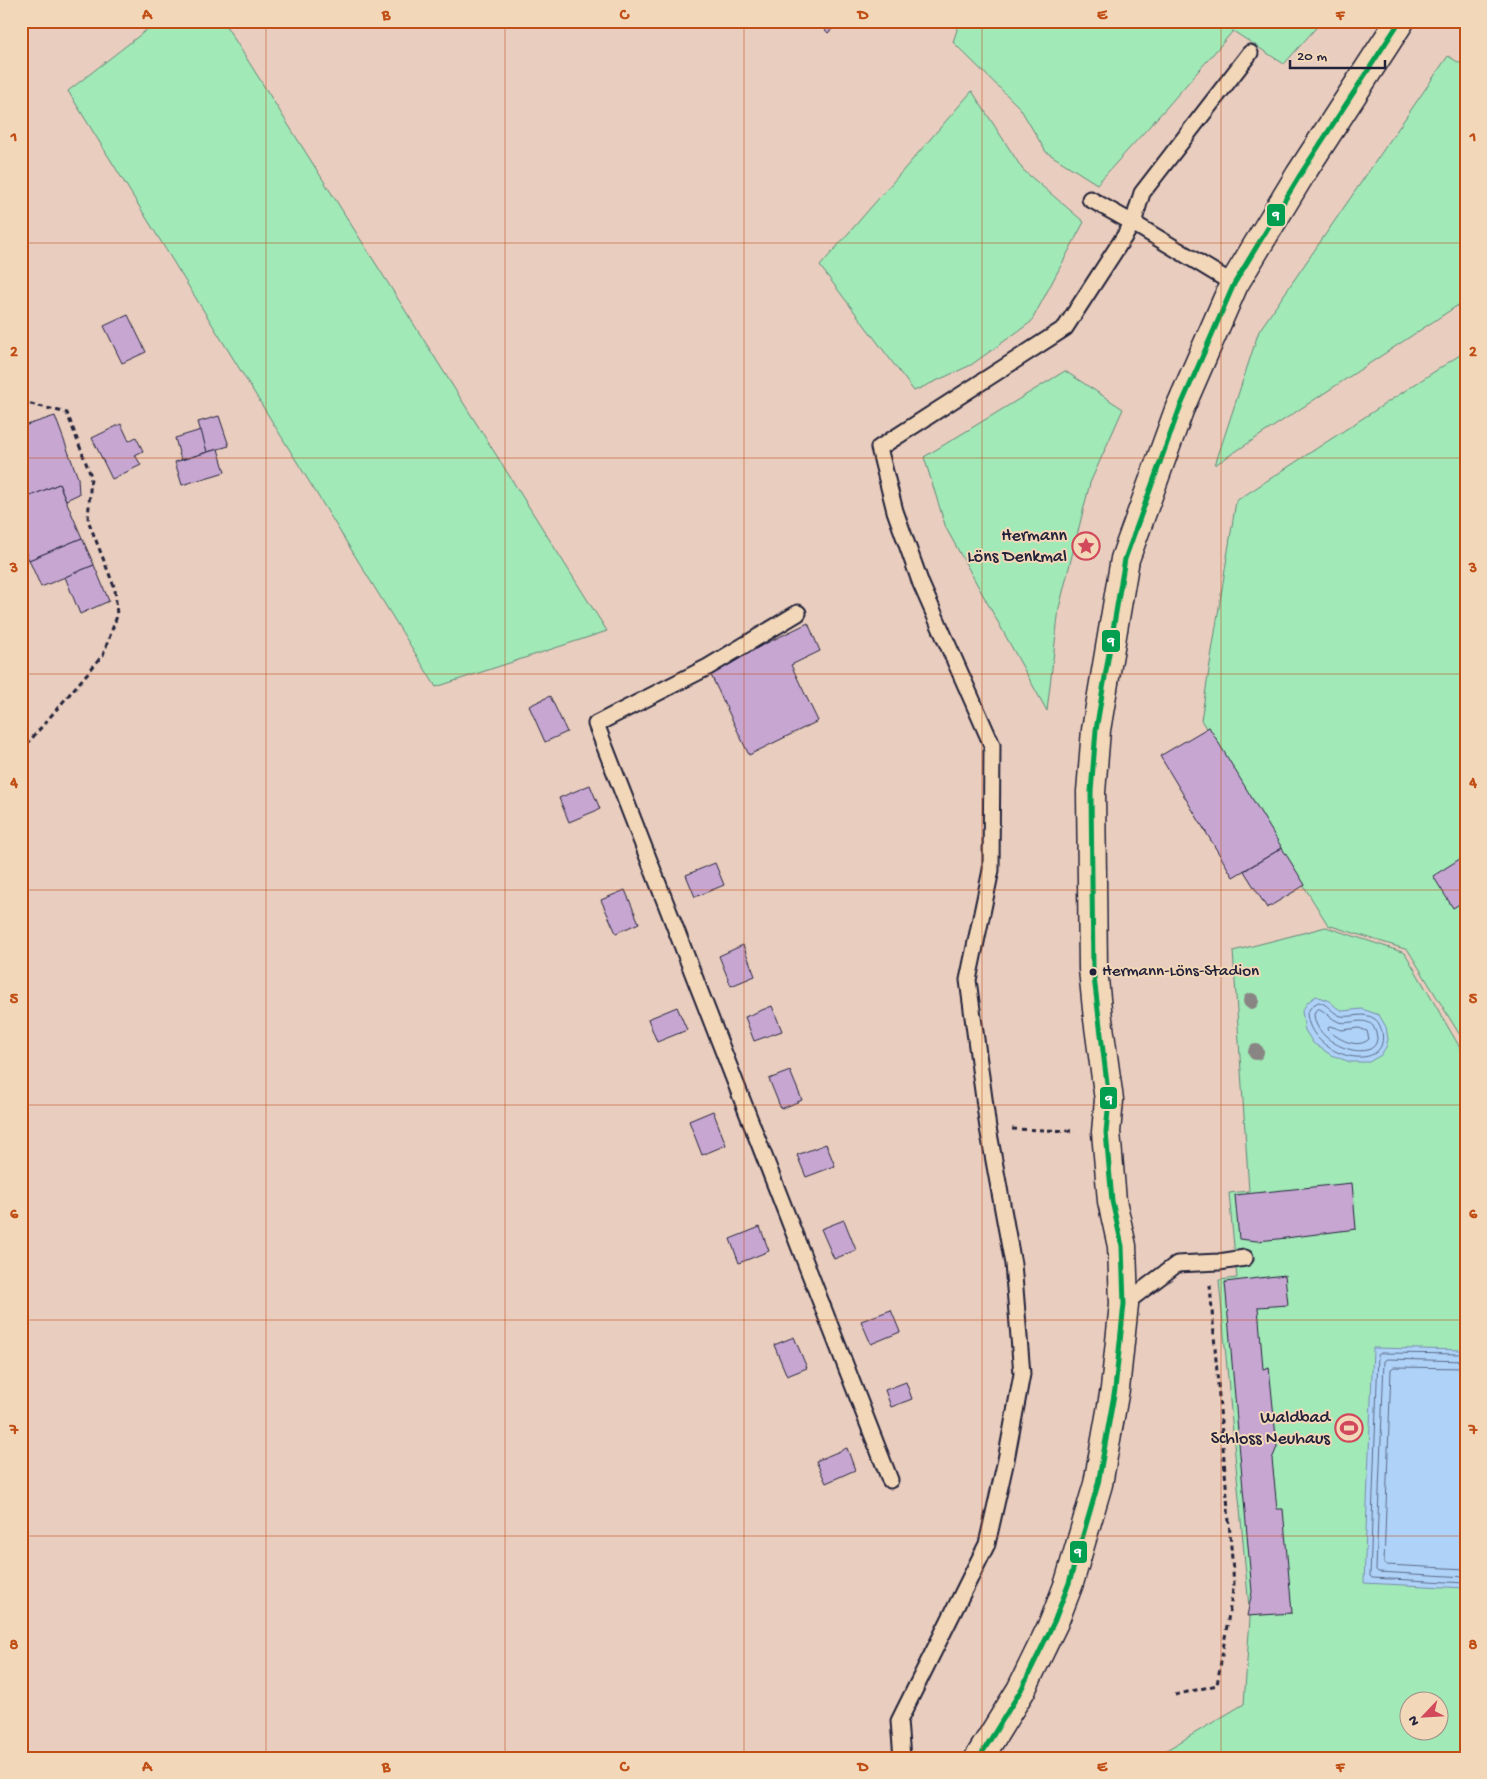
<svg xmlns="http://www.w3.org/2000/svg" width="1487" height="1779" font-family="'Gochi Hand',sans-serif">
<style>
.green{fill:#a1e9b7;stroke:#628679;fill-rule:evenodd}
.water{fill:#afd3f8;stroke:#778cac}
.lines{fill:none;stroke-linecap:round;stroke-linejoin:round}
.shore{stroke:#5a6987;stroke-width:1}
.building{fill:#c7a7d2;stroke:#22223b}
.lane-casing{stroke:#22223b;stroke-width:19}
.secondary-casing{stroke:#22223b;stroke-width:31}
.path{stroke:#22223b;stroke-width:3;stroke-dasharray:5 4;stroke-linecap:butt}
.lane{stroke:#f2d7b9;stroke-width:15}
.secondary{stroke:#f2d7b9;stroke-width:28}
.bus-1-casing{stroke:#f2d7b9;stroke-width:9}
.bus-1{stroke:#029f50;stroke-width:5}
.tree{fill:#898584}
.grid{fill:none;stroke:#c04e15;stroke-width:1;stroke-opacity:0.55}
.bus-dot{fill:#22223b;stroke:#f2d7b9;stroke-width:2}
.labels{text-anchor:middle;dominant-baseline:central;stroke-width:4;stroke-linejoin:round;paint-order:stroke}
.bus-label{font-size:17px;fill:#22223b;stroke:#f2d7b9;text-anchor:start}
.poi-label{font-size:18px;fill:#22223b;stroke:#f2d7b9;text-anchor:end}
.line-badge{stroke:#f2d7b9;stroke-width:2}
.badge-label{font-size:14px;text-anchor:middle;font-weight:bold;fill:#fff}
.neatline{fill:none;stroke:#c04e15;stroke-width:2}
.grid-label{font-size:16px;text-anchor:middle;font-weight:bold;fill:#c04e15}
</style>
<rect width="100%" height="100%" fill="#e9cdbe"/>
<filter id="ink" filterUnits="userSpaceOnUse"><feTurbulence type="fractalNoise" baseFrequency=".02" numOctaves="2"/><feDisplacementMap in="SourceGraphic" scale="10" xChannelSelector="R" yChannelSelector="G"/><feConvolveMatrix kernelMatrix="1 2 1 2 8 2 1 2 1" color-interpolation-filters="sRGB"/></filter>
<g filter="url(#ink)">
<g class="green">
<polygon points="158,21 223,21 607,631 436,687 68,91"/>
<polygon points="960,21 1322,21 1284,64 1233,31 1167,107 1097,184 1046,152 1020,108 953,42"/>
<polygon points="1448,56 1466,67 1466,300 1215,465 1259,331"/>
<polygon points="972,91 1023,170 1084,222 1031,322 971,365 914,391 820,266"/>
<polygon points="1466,351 1466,1045 1408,950 1328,925 1201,720 1236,501"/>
<polygon points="1065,371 1123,409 1090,483 1059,608 1047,711 946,528 924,457"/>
<path d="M1326 927 1405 953 1466 1058V1758H1153L1244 1704 1250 1618 1219 1280 1237 1278 1229 1193 1249 1191 1233 951ZM1410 1702H1440V1732H1410Z"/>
</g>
<g class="water">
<polygon points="1316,996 1329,1001 1337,1008 1343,1011 1362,1009 1379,1015 1386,1027 1388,1039 1386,1047 1381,1055 1369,1062 1350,1062 1331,1055 1313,1043 1305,1030 1302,1011 1308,1002"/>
<polygon points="1373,1348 1466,1350 1466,1588 1364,1583"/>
</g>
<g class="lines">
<g class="shore">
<path d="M1319 1002C1328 1004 1332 1013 1341 1016 1353 1018 1363 1011 1375 1019 1379 1022 1381 1028 1382 1032 1390 1075 1310 1059 1307 1013L1312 1006Z"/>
<path d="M1320 1009C1327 1013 1331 1019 1339 1022 1350 1025 1364 1016 1373 1026 1375 1029 1376 1033 1377 1037 1378 1065 1315 1047 1314 1014L1316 1010Z"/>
<path d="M1330 1026 1342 1030 1359 1028 1367 1031 1369 1039C1358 1050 1336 1039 1328 1029Z"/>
<polyline points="1466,1354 1381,1353 1378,1355 1370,1576 1372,1578 1466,1583"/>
<polyline points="1466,1361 1387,1359 1384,1361 1376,1570 1378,1572 1466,1577"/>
<polyline points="1466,1368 1394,1367 1391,1369 1384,1563 1386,1565 1466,1569"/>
</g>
</g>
<g class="building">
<polygon points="817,21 841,21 828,33"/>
<polygon points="128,315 146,352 122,363 104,326"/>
<polygon points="55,416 78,478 79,494 66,500 59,484 28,497 21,479 21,427"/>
<polygon points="219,416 229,446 207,452 198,422"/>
<polygon points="121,424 129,441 136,437 143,451 135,455 141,465 112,479 92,438"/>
<polygon points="201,430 207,452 181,460 175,438"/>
<polygon points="218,449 225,472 182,485 175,462"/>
<polygon points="59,484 82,538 29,560 21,541 21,500"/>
<polygon points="82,538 94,565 41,587 29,560"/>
<polygon points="94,565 109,601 80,614 65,577"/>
<polygon points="808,623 820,651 791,665 818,721 749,755 709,671"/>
<polygon points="550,696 567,732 545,742 529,706"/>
<polygon points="1209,727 1282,848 1233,877 1160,756"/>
<polygon points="590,785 600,809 569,822 559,798"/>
<polygon points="1282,848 1305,885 1267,908 1244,871"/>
<polygon points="1466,855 1466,900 1453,908 1433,876"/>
<polygon points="715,863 724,885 695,897 686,875"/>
<polygon points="625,890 639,923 616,933 601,900"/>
<polygon points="743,945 755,976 731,986 719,956"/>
<polygon points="772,1006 782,1031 754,1041 745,1017"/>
<polygon points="677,1007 687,1030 657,1042 648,1019"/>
<polygon points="790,1071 802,1100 781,1109 769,1079"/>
<polygon points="713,1111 726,1145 702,1155 689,1121"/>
<polygon points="826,1144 835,1166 806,1177 797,1155"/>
<polygon points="1352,1183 1356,1229 1278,1239 1257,1241 1239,1239 1235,1195"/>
<polygon points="844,1220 856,1250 834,1259 821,1229"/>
<polygon points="760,1227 769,1251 739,1263 730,1239"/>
<polygon points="1285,1275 1288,1305 1258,1307 1263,1369 1269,1367 1277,1447 1272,1459 1277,1509 1283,1509 1292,1613 1247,1616 1252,1592 1225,1282"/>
<polygon points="891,1310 900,1332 871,1344 861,1321"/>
<polygon points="794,1337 807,1368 787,1376 774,1345"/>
<polygon points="906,1382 912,1399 891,1407 885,1390"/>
<polygon points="847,1448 855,1470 826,1483 816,1461"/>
</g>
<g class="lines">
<g class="lane-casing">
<g id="lane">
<polyline points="1090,199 1133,223 1234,284"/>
<polyline points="798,613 708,667 596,724 890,1480"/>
<polyline points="1124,1304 1177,1264 1219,1262 1245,1258"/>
<polyline points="902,1758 899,1721 987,1544 1006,1460 1022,1374 1013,1264 988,1128 968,980 991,870 992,745 921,584 895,511 879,448 1065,328 1133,223 1142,193 1250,53"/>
</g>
</g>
<g class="secondary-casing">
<polyline id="secondary" points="979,1758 1021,1690 1054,1622 1069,1583 1098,1484 1115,1389 1124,1304 1122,1246 1112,1201 1106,1132 1109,1100 1098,1019 1093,969 1091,792 1096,730 1125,559 1179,410 1234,284 1300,175 1400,21"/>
</g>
<g class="path">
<polyline points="21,403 31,404 67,413 91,476 88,520 115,589 117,616 103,655 21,751"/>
<polyline points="1012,1129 1075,1131"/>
<polyline points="1175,1695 1217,1685 1234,1584 1210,1285"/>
</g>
<use href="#lane" class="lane"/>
<use href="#secondary" class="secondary"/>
<g class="bus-1-casing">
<polyline id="bus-1" points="979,1758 1021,1690 1054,1622 1069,1583 1098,1484 1115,1389 1124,1304 1122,1246 1112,1201 1106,1132 1109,1100 1093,969 1091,792 1096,730 1125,559 1179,410 1234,284 1300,175 1400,21"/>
</g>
<use href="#bus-1" class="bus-1"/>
</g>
<g class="tree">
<circle cx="1251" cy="1001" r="8"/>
<circle cx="1256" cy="1052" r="8"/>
</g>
</g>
<path class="grid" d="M266 21V1758M505 21V1758M744 21V1758M982 21V1758M1221 21V1758M21 243H1466M21 458H1466M21 674H1466M21 890H1466M21 1105H1466M21 1320H1466M21 1536H1466"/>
<defs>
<g id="sight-ring" transform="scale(1.4375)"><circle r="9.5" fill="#f2d7b9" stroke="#d1495b" stroke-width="1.5"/><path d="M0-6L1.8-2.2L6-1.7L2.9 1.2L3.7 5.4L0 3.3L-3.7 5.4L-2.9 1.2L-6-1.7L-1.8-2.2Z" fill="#d1495b"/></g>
<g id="stadium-ring" transform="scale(1.4375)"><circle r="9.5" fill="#f2d7b9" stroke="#d1495b" stroke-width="1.5"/><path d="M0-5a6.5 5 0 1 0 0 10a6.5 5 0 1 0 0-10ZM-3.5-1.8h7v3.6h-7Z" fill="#d1495b"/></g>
</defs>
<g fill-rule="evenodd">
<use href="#sight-ring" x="1086" y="546"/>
<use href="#stadium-ring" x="1349" y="1428"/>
</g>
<circle class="bus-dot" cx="1093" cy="972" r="4.5"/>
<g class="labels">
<g class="bus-label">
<text x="1102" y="972">Hermann-Löns-Stadion</text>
</g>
<g class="poi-label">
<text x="1067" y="536">Hermann<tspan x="1067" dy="21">Löns Denkmal</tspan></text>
<text x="1330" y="1418">Waldbad<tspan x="1330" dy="21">Schloss Neuhaus</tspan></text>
</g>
</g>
<g class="line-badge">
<rect x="1266" y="203" width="20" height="24" rx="5" fill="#029f50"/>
<rect x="1101" y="629" width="20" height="24" rx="5" fill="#029f50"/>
<rect x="1099" y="1086" width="19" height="24" rx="5" fill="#029f50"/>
<rect x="1069" y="1540" width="19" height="24" rx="5" fill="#029f50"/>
</g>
<g class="badge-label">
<text x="1276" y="219">9</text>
<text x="1111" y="645">9</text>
<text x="1109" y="1103">9</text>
<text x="1078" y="1556">9</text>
</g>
<rect width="1487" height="1779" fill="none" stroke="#f2d7b9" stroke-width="55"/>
<g transform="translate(1424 1716) rotate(245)"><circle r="24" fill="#f2d7b9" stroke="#9f8f87"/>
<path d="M0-4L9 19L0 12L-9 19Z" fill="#d1495b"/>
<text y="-8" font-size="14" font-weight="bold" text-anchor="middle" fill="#22223b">N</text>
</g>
<path d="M1290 60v8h95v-8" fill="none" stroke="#22223b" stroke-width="2.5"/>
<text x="1297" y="60" font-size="15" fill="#22223b" stroke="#f2d7b9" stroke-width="4" paint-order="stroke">20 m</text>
<rect x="28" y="28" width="1432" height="1724" class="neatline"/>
<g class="grid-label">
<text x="147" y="19">A</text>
<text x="386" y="19">B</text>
<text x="624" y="19">C</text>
<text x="863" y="19">D</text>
<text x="1102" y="19">E</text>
<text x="1340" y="19">F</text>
<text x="14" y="141">1</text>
<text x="1473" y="141">1</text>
<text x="14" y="356">2</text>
<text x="1473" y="356">2</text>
<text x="14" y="572">3</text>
<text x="1473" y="572">3</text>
<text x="14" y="787">4</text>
<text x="1473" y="787">4</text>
<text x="14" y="1003">5</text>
<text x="1473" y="1003">5</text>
<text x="14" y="1218">6</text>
<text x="1473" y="1218">6</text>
<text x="14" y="1434">7</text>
<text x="1473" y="1434">7</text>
<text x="14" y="1649">8</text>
<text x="1473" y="1649">8</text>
<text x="147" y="1771">A</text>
<text x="386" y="1771">B</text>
<text x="624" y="1771">C</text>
<text x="863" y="1771">D</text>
<text x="1102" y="1771">E</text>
<text x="1340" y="1771">F</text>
</g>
</svg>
